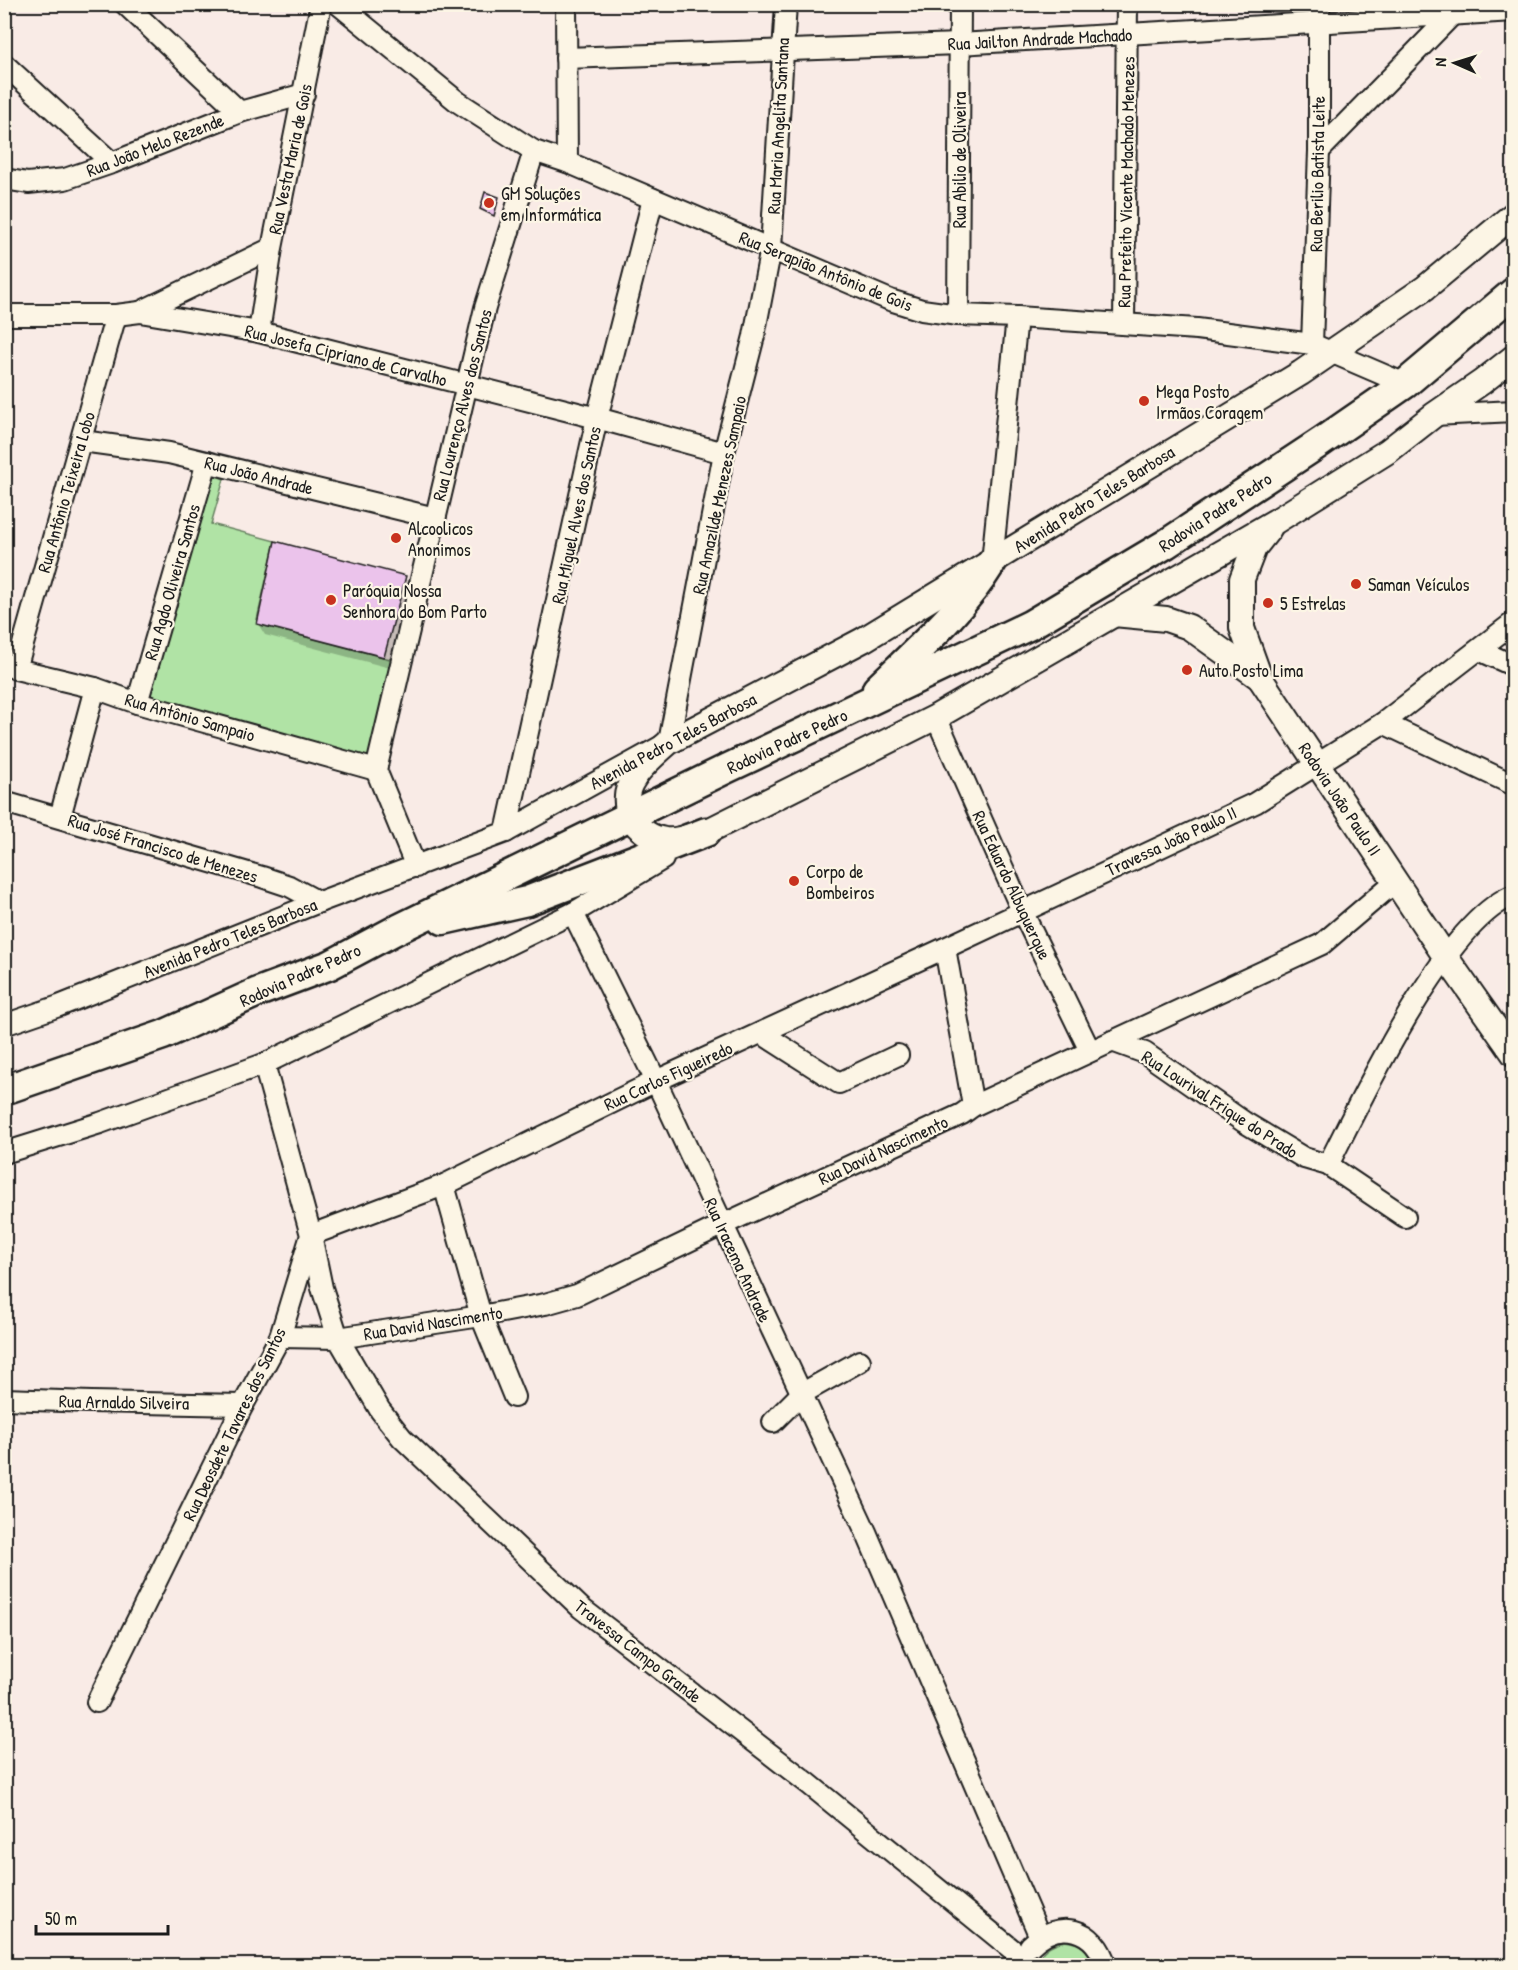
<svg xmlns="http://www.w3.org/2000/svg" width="1518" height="1970" font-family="'Patrick Hand',sans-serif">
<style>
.green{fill:#b0e3a5;stroke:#668060;stroke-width:1.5}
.shadow{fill:#0003}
.building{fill:#ebc3eb;stroke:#1c1c1c;stroke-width:1.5}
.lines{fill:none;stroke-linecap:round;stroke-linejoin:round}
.minor-casing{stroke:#1c1c1c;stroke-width:24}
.major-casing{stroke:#1c1c1c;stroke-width:28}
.highway-casing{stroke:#1c1c1c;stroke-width:33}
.minor{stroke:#fcf5e5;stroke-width:20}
.major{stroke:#fcf5e5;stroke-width:24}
.highway{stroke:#fcf5e5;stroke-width:28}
.poi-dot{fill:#c8321e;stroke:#fcf5e5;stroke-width:2}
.labels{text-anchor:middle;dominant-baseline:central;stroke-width:4.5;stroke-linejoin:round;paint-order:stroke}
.street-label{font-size:18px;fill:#1c1c1c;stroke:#fcf5e5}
.poi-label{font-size:18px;fill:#1c1c1c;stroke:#fcf5e5;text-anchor:start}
</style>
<rect width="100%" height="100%" fill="#f9ebe6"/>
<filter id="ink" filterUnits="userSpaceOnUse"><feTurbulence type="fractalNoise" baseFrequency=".0167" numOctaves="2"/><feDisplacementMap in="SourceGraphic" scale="12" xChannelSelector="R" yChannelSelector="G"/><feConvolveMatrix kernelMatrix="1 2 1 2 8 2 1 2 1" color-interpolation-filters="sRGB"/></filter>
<g filter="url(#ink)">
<g class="green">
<polygon points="215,475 224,479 211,524 275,541 256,624 394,660 372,761 140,703"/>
<path d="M1065 1941C1081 1943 1091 1950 1095 1966H1036C1040 1950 1050 1944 1065 1941Z"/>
</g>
<g class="shadow">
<polygon points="498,198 499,201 495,217 483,211 481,209"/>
<polygon points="405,578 412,589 390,668 265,635 258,624"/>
</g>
<g class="building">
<polygon points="485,192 499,197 494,216 480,209"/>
<polygon points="275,541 406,576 384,657 257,624"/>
</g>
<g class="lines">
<g class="minor-casing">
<g id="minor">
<polyline points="125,4 240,112"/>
<polyline points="338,4 458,102 534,151 567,162 890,300 922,310 958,315 1017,317 1197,329 1312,344 1405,384"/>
<polyline points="566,4 567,162"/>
<polyline points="566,58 959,44 1514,11"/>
<polyline points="4,64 112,163"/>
<polyline points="1319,151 1451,16"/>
<polyline points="4,179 28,183 65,179 112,163 240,112 304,94"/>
<polyline points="140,312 259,332 597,418 724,453"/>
<polyline points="4,315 116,315 140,312 272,248 321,4"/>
<polyline points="958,315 960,4"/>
<polyline points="1124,324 1127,4"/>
<polyline points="259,332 272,248"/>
<polyline points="1312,344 1319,151 1319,4"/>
<polyline points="1434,415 1514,411"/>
<polyline points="82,441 169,453 435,518"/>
<polyline points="992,562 1017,317"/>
<polyline points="1479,650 1514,666"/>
<polyline points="4,663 16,669 95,688 137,703 376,770"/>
<polyline points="16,669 116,315"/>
<polyline points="137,703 207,462"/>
<polyline points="936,717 1022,911 1090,1051"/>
<polyline points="1383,723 1514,785"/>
<polyline points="4,802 262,877 289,886 319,902"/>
<polyline points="60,817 95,688"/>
<polyline points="506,832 597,418 653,199"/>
<polyline points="416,867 376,770 485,308 534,151"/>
<polyline points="1396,881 1322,944 973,1106 962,1114 722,1225 577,1295 545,1304 481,1316 338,1338 322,1288 311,1235 444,1185 656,1081 945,948 1255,803 1383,723 1514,622"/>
<polyline points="573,913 656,1081 866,1532 1040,1937"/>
<polyline points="945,948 973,1106"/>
<polyline points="4,1025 59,1006 319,902 506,832 669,742 724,453 754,336 771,248 786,4"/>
<polyline points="761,1033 839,1083 898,1055"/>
<polyline points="1112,1041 1145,1053 1244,1122 1304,1158 1328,1165 1405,1217"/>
<polyline points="4,1153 100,1123 264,1064 573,913 663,859"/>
<path d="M1328 1165C1361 1100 1446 919 1514 895"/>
<polyline points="444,1185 481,1316 514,1397"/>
<polyline points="280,1337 338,1338 380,1410 402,1438 581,1608 809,1784 1024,1959"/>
<polyline points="4,1399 91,1402 243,1405"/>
<polyline points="773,1422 801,1394 860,1361"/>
<polyline points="97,1702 243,1405 280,1337 311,1235 264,1064"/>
<path d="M1030 1946C1059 1918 1095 1927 1106 1966"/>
</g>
</g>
<g class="major-casing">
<g id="major">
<path d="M1514 214 1425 288 1301 373 863 640 669 742C657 753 643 764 634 778 615 805 636 836 665 840 677 842 694 835 706 832L936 717 1276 521 1388 451 1434 415 1482 382 1514 357"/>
<polyline points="1114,614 1166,619 1189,627 1260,678 1445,956 1514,1054"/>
<polyline points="1260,678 1242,628 1242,579 1254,548 1269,529"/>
</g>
</g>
<g class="highway-casing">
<g id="highway">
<path d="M877 689C918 649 962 611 992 562"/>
<polyline points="443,920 527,901 706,832"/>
<polyline points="4,1090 163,1035 258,992 330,965 394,931 728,768 1030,625 1166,544 1321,442 1405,384 1514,292"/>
</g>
</g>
<use href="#minor" class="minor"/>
<use href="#major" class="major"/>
<use href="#highway" class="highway"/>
</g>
</g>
<g class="poi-dot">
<circle cx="489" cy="203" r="6"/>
<circle cx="1144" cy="401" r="6"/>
<circle cx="396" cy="538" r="6"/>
<circle cx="1356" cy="584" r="6"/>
<circle cx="331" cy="600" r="6"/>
<circle cx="1268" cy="603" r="6"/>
<circle cx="1187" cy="670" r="6"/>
<circle cx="794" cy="881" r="6"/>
</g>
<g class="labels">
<g class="street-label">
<text transform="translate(1040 39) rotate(-3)">Rua Jailton Andrade Machado</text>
<text transform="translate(778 126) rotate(-87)">Rua Maria Angelita Santana</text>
<text transform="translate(155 145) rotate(-21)">Rua João Melo Rezende</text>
<text transform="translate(290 159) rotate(-78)">Rua Vesta Maria de Gois</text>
<text transform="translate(959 160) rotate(-90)">Rua Abilio de Oliveira</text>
<text transform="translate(1317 174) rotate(-89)">Rua Berilio Batista Leite</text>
<text transform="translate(1126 182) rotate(-89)">Rua Prefeito Vicente Machado Menezes</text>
<text transform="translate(826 271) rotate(22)">Rua Serapião Antônio de Gois</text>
<text transform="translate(346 355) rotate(14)">Rua Josefa Cipriano de Carvalho</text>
<text transform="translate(462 405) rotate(-76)">Rua Lourenço Alves dos Santos</text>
<text transform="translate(259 475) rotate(14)">Rua João Andrade</text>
<text transform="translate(66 492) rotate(-74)">Rua Antônio Teixeira Lobo</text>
<text transform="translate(719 495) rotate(-78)">Rua Amazilde Menezes Sampaio</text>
<text transform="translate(1094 499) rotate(-32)">Avenida Pedro Teles Barbosa</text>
<text transform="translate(1215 512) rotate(-33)">Rodovia Padre Pedro</text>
<text transform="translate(576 515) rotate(-78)">Rua Miguel Alves dos Santos</text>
<text transform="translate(172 582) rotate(-74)">Rua Agdo Oliveira Santos</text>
<text transform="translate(190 717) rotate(16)">Rua Antônio Sampaio</text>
<text transform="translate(673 741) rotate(-28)">Avenida Pedro Teles Barbosa</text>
<text transform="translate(787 741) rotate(-25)">Rodovia Padre Pedro</text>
<text transform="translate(1340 799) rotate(56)">Rodovia João Paulo II</text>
<text transform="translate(1171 841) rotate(-25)">Travessa João Paulo II</text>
<text transform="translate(163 848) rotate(17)">Rua José Francisco de Menezes</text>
<text transform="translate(1012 885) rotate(65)">Rua Eduardo Albuquerque</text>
<text transform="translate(230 938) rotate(-22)">Avenida Pedro Teles Barbosa</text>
<text transform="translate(300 975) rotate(-24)">Rodovia Padre Pedro</text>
<text transform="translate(668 1076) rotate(-25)">Rua Carlos Figueiredo</text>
<text transform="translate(1220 1104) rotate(33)">Rua Lourival Frique do Prado</text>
<text transform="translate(883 1150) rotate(-25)">Rua David Nascimento</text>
<text transform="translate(738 1260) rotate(65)">Rua Iracema Andrade</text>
<text transform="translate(433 1323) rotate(-9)">Rua David Nascimento</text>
<text transform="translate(124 1402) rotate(1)">Rua Arnaldo Silveira</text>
<text transform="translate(234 1424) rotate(-64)">Rua Deosdete Tavares dos Santos</text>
<text transform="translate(638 1651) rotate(38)">Travessa Campo Grande</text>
</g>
<g class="poi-label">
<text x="501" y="193">GM Soluções<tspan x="501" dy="21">em Informática</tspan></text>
<text x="1156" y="391">Mega Posto<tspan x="1156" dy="21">Irmãos Coragem</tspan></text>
<text x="408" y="528">Alcoolicos<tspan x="408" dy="21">Anonimos</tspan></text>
<text x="1368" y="584">Saman Veículos</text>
<text x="343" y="590">Paróquia Nossa<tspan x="343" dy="21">Senhora do Bom Parto</tspan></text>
<text x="1280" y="603">5 Estrelas</text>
<text x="1199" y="670">Auto Posto Lima</text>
<text x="806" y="871">Corpo de<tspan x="806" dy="21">Bombeiros</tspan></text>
</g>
</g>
<rect width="1518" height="1970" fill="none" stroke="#fcf5e5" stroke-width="24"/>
<rect x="12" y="12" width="1494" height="1946" fill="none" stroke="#1c1c1c" stroke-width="2" filter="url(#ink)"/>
<g transform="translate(1455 63) rotate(273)" stroke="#fcf5e5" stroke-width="4.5" paint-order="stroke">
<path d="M0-4.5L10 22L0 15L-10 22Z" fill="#1c1c1c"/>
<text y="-9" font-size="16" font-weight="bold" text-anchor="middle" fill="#1c1c1c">N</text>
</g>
<path d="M36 1925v9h132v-9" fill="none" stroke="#1c1c1c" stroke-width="3"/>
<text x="45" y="1925" font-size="18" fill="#1c1c1c" stroke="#fcf5e5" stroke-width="4.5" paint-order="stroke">50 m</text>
</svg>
